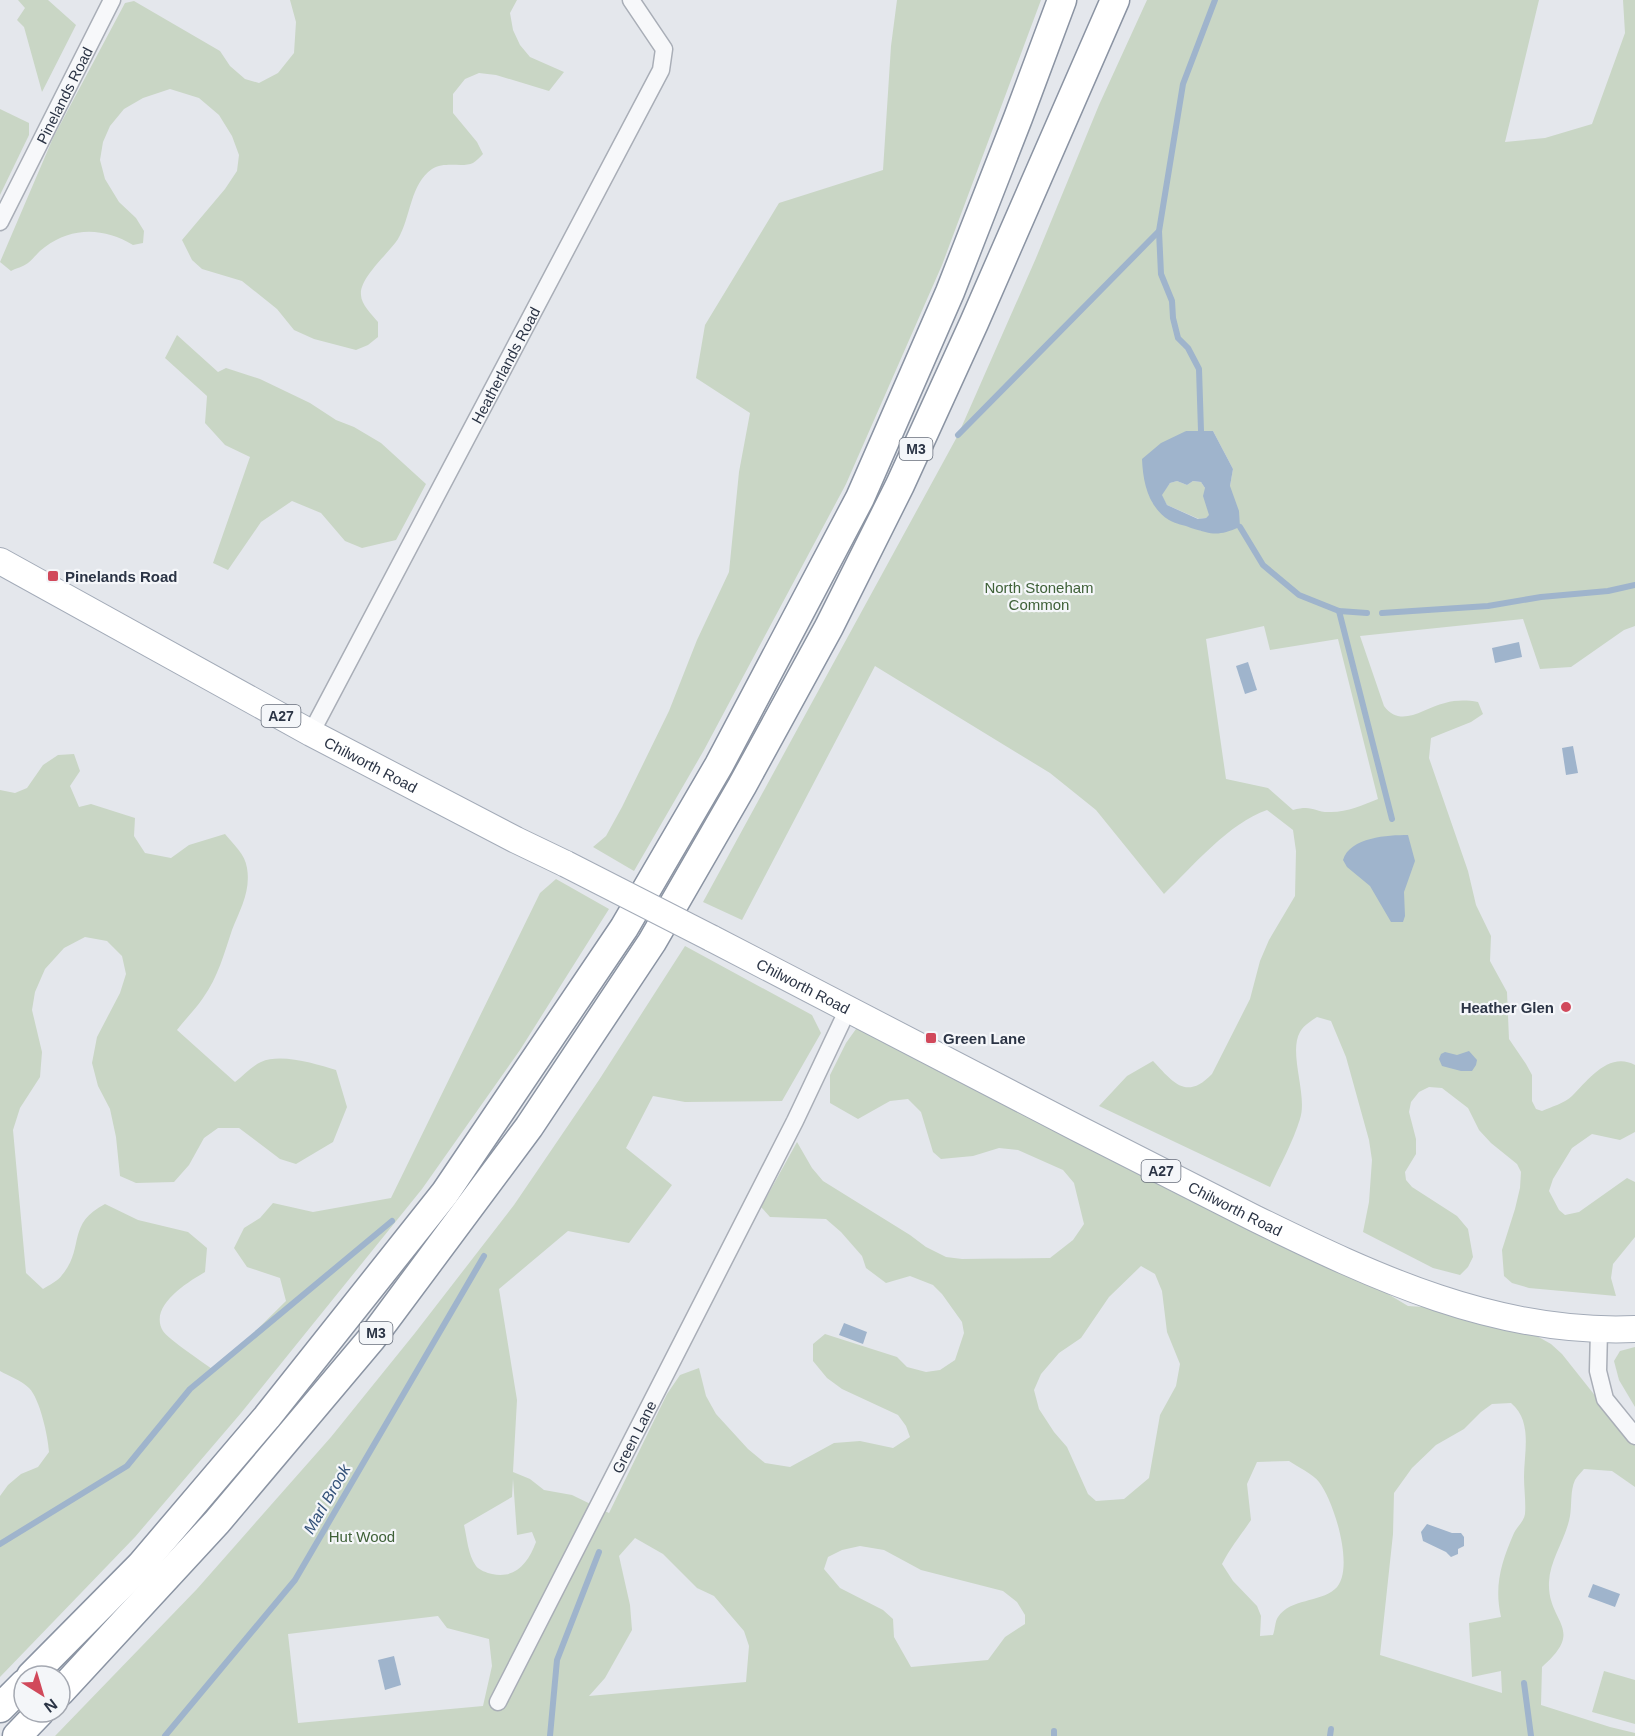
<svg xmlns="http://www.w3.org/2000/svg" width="1635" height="1736" font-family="Arial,sans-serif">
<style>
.green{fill:#c9d6c5;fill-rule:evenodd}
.water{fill:#9fb4cc;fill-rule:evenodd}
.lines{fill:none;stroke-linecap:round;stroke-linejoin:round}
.stream{stroke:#9fb4cc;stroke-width:6}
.street-casing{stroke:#a9aeb7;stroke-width:19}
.primary-casing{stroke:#a3abb8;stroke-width:28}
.highway-casing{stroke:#8b94a3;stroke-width:31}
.street{stroke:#f7f8fa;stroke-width:16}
.primary{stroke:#fff;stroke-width:26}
.highway{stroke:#fff;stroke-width:28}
.primary-bridge-casing{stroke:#a3abb8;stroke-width:28;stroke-linecap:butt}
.primary-bridge{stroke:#fff;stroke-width:26}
.poi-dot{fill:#d1495b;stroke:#f4f6f9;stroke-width:2}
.labels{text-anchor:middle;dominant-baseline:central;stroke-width:4.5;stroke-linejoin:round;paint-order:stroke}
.shield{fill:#f4f6f9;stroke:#676e7b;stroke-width:1.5}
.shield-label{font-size:14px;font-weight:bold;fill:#2b3445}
.street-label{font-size:15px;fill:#2b3445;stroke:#f4f6f9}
.poi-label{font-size:15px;font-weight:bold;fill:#2b3445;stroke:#f4f6f9;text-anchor:start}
.park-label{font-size:15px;fill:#3f6138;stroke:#f4f6f9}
.water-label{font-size:16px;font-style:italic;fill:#34527a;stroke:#f4f6f9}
</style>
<rect width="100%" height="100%" fill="#e4e7ec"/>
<g class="green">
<polygon points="18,0 48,0 76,25 42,92 24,27 17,20 25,8"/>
<path d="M290 0H517L510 13 513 30 520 45 530 57 564 72 549 91 496 75 479 73 465 79 453 94V113L477 142 483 154C480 157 476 161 473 163 463 168 445 161 432 169 410 184 411 217 398 239 389 253 359 278 361 295 361 304 372 315 378 322V337L368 345 356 350 314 339 294 330 277 309 242 281 202 269 192 260 182 240 225 189 237 171 239 155 232 136 219 115 199 98 170 89 143 98 124 109 110 126 103 142 100 160 105 179 119 202 136 218 144 231 143 243 133 245C105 228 73 226 45 247 39 251 34 258 28 263 23 267 16 268 11 271L0 262 53 138 125 3 134 1 220 51 230 66 245 79 259 83 278 73 294 53 296 22Z"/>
<polygon points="897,0 1041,0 942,265 846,484 704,750 634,871 593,847 606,836 622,807 669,711 697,640 729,572 739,472 750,413 696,378 705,325 779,203 883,170 891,46"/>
<path d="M1147 0H1539L1505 142 1545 138 1592 124 1625 33 1623 0H1635V626L1624 630 1571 667 1540 669 1523 619 1360 636 1384 706C1401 729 1423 708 1445 703 1456 700 1466 700 1478 702L1483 714 1471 722 1431 738 1429 758 1468 871 1476 905 1491 936 1490 961 1507 992 1509 1039 1526 1064 1532 1075V1101L1536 1109 1542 1111C1551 1107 1565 1103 1572 1096 1588 1080 1609 1051 1635 1065V1132L1620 1140 1592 1134 1572 1148 1553 1179 1549 1191 1559 1210 1565 1215 1579 1212 1627 1178 1635 1182V1237L1613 1264 1611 1278 1616 1296 1529 1288 1512 1283 1504 1276 1502 1250 1515 1209 1520 1188 1521 1172 1517 1164 1491 1143 1479 1130 1468 1108 1442 1088 1429 1087 1419 1092 1411 1102 1409 1112 1416 1139V1154L1405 1172 1406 1180 1412 1187 1457 1216 1468 1229 1473 1257 1468 1267 1460 1275 1433 1268 1363 1232 1369 1202 1372 1160 1369 1140 1346 1057 1331 1021 1317 1017C1311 1021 1304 1025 1300 1032 1288 1053 1308 1095 1300 1119 1293 1142 1280 1165 1270 1187L1099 1106 1127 1076 1153 1061C1173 1082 1186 1101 1212 1074L1250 999 1260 961 1269 940 1295 896 1296 851 1293 830 1267 810C1229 823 1193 866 1164 894L1096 810 1050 773 875 666 742 920 703 902 958 435 1036 258 1099 105ZM1186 431H1213L1233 469 1230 486 1201 531 1152 502ZM1264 626 1270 650 1338 639 1378 799C1363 805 1348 812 1331 812 1314 813 1314 804 1293 810L1268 788 1226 779 1206 639Z"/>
<polygon points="0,109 29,123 29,135 0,195"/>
<polygon points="177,335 218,372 226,368 260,379 310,403 336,420 354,427 381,443 426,484 396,540 362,548 345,541 321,513 292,501 261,522 228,570 213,563 250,457 225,445 205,423 207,396 165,358"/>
<polygon points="1177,481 1187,485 1193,481 1201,482 1205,488 1210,515 1206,518 1199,519 1167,505 1161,495 1170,483"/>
<path d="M74 754 80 771 70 786 79 807 91 804 135 818 134 836 145 853 171 858 189 845 225 834C234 845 245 854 247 868 251 891 240 910 232 930 224 954 218 977 203 998 196 1009 185 1019 177 1030L235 1082C243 1076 252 1066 261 1062 281 1053 316 1064 336 1070L347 1107 333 1142 296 1164 280 1159 239 1128H218L204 1138 189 1165 174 1182 136 1183 120 1176 116 1137 110 1109 98 1086 92 1063 97 1037 120 993 126 974 122 956 107 941 85 937 64 948 45 969 35 992 32 1010 42 1052 40 1077 20 1108 13 1130 26 1273 43 1289C49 1285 58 1281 62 1275 85 1248 66 1224 105 1204L138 1220 188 1232 207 1248 205 1272C188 1282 148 1306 163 1331 167 1338 205 1364 215 1371L286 1301 280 1278 247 1267 234 1248 244 1228 260 1218 273 1203 313 1212 391 1198 540 893 556 879 609 909 520 1050 422 1189 241 1413 135 1537 0 1677V1496L8 1485 21 1474 38 1467 49 1452C48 1436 40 1399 29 1388 22 1381 9 1376 0 1371V790L15 793 27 788 43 765 58 755Z"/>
<path d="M685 946 812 1015 821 1033 782 1101 685 1102 653 1096 626 1148 672 1185 629 1243 568 1231 499 1289 517 1400 513 1472 530 1479 544 1490 572 1495 609 1513 667 1394 680 1375 699 1368 706 1396 716 1414 748 1449 765 1463 790 1467 834 1443 860 1441 893 1448 910 1437 906 1426 898 1415 842 1389 827 1378 813 1361V1344L825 1334 897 1357 907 1367 926 1372 940 1370 955 1360 964 1333 962 1322 942 1294 933 1285 910 1276 886 1283 866 1268 862 1256 841 1232 826 1219 770 1217 761 1207 797 1142 812 1168 823 1181 910 1235 926 1247 946 1257 962 1259 1050 1258 1073 1240 1084 1224 1074 1183 1063 1170 1018 1150 999 1148 973 1156 941 1159 933 1152 921 1112 908 1099 890 1101 858 1119 830 1103V1075L846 1043 856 1029 868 1028 1373 1285 1408 1306 1439 1308 1535 1335 1551 1344 1562 1354 1635 1446V1487L1612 1471 1584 1469C1581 1473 1577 1476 1575 1480 1570 1491 1572 1505 1570 1516 1566 1539 1550 1559 1549 1582 1547 1623 1587 1628 1542 1667L1541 1705 1610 1727 1635 1733V1736H55L197 1589 331 1437 415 1333 514 1205 599 1080ZM1141 1266 1155 1274 1162 1291 1167 1332 1180 1364 1176 1386 1160 1415 1149 1478 1124 1499 1096 1501 1088 1494 1067 1447 1054 1432 1039 1409 1034 1390 1041 1374 1059 1353 1081 1338 1109 1297ZM1511 1403C1533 1421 1524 1453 1524 1477 1524 1489 1526 1502 1525 1514 1524 1521 1517 1527 1514 1533 1501 1563 1494 1586 1501 1617L1469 1623 1472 1677 1501 1671 1502 1693 1380 1655 1393 1534 1394 1493 1412 1468 1436 1445 1464 1429 1481 1412 1492 1404ZM1289 1461C1298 1467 1313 1474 1319 1482 1334 1501 1356 1571 1335 1589 1319 1603 1291 1598 1278 1617 1275 1621 1275 1630 1273 1635L1260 1636 1261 1616 1257 1606 1233 1581 1222 1564C1230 1548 1241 1535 1251 1520L1247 1484 1257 1462ZM513 1479 517 1535 532 1532 536 1542C528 1563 516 1579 492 1574 487 1573 479 1570 476 1566 468 1555 467 1538 464 1525L512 1497ZM635 1538 663 1554 697 1588 714 1596 744 1631 749 1646 746 1682 589 1696 605 1678 632 1630 630 1605 619 1556ZM860 1546 884 1550 921 1570 1003 1591 1017 1602 1025 1615V1624L1005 1637 988 1660 911 1667 894 1637 893 1619 883 1610 840 1588 824 1569 828 1557 842 1550ZM438 1616 447 1628 489 1639 492 1666 483 1706 298 1723 288 1634Z"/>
<polygon points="1635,1347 1635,1407 1619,1380 1614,1361 1620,1351"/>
<polygon points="1604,1671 1635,1680 1635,1724 1592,1712"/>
</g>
<g class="water">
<path d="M1186 431H1213L1233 469 1230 486 1239 511 1240 527C1218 536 1214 535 1191 528 1185 525 1175 524 1169 520 1148 507 1143 482 1142 459L1161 443ZM1177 481 1187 485 1193 481 1201 482 1205 488 1203 496 1209 515 1206 518 1198 519 1167 505 1162 495 1170 483Z"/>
<polygon points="1519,642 1522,657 1495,663 1492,648"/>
<polygon points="1248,662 1257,690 1245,694 1236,666"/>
<polygon points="1573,746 1578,773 1566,775 1562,748"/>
<path d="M1408 835 1415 861 1404 892 1405 916 1403 922H1391L1370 886 1347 867 1343 860C1350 837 1388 835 1408 835Z"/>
<polygon points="1469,1051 1477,1060 1476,1065 1472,1071 1461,1071 1442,1066 1439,1059 1441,1054 1445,1052 1457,1055"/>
<polygon points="844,1323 867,1332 863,1344 839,1335"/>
<polygon points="1427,1524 1452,1533 1461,1533 1464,1537 1464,1546 1458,1549 1458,1554 1451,1557 1446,1552 1423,1541 1421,1532"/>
<polygon points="1593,1584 1620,1594 1615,1607 1588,1597"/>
<polygon points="394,1656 401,1685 385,1690 378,1660"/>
</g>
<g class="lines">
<g class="stream">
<polyline points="1201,431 1199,369 1188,348 1178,338 1173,318 1172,301 1161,274 1159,231 1183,84 1215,0"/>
<polyline points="958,435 1159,231"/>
<polyline points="1240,527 1263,565 1299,595 1339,611 1367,613"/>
<polyline points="1339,611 1392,819"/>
<polyline points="1382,613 1488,606 1541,597 1608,591 1635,585"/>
<polyline points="0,1544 127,1466 190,1389 392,1221"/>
<polyline points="1524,1683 1531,1736"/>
<polyline points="165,1736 295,1580 484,1256"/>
<polyline points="550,1736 557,1660 599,1552"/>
<polyline points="1054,1736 1054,1731"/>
<polyline points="1330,1736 1331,1729"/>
</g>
<g class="street-casing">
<g id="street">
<path id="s1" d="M0 222 112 0"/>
<path id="s2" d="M311 733 661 70 664 49 631 0"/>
<polyline points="1599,1330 1598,1371 1605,1399 1635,1436"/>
<path id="s3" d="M498 1702 795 1121 848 1009"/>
</g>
</g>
<g class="primary-casing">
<g id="primary">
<path id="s4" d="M0 561 311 733 516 840 566 864"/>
<path id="s5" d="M711 938C833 1001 955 1064 1077 1128 1136 1158 1195 1188 1254 1218 1374 1277 1497 1335 1635 1329"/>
</g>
</g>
<g class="highway-casing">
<g id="highway">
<polyline points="31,1676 141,1565 267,1417 445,1193 624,928 719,765 860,498 950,292 1018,118 1062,0"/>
<polyline points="60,1692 217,1522 372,1338 529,1127 652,942 742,786 829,627 900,485 974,323 1115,0"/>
<polyline points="0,1708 24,1684"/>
<polyline points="17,1736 40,1712"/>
</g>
</g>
<use href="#street" class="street"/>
<use href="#primary" class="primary"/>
<use href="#highway" class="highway"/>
<g class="primary-bridge-casing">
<polyline id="primary-bridge" points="566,864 711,938"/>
</g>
<use href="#primary-bridge" class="primary-bridge"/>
</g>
<g class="poi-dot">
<rect x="47" y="570" width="12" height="12" rx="3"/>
<circle cx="1566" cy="1007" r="6"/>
<rect x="925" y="1032" width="12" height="12" rx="3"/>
</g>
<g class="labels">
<g class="shield">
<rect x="899.5" y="438" width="33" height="22" rx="4.5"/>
<rect x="261.5" y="705" width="39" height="22" rx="4.5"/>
<rect x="1141.5" y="1160" width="39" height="22" rx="4.5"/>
<rect x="359.5" y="1322" width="33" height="22" rx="4.5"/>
</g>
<g class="shield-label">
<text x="916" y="449">M3</text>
<text x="281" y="716">A27</text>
<text x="1161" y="1171">A27</text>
<text x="376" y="1333">M3</text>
</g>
<g class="street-label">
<text stroke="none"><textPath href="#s1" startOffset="142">Pinelands Road</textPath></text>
<text stroke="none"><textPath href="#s2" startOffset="416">Heatherlands Road</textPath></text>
<text stroke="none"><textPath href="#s4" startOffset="423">Chilworth Road</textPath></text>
<text stroke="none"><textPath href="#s5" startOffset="104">Chilworth Road</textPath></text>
<text stroke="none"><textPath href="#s5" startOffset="590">Chilworth Road</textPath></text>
<text stroke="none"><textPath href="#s3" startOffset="298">Green Lane</textPath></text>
</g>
<g class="poi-label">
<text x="65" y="576">Pinelands Road</text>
<text x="1554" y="1007" text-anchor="end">Heather Glen</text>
<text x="943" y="1038">Green Lane</text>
</g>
<g class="park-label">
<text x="1039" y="587">North Stoneham<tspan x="1039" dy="17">Common</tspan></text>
<text x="362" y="1536">Hut Wood</text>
</g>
<g class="water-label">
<text transform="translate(327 1499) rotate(-60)">Marl Brook</text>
</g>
</g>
<g transform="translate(42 1694) rotate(143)"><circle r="28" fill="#f4f6f9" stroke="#a4a8b1" stroke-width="1.5"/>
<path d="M0-4.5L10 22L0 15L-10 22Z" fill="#d1495b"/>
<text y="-9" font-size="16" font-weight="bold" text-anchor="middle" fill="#2b3445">N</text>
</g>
</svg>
